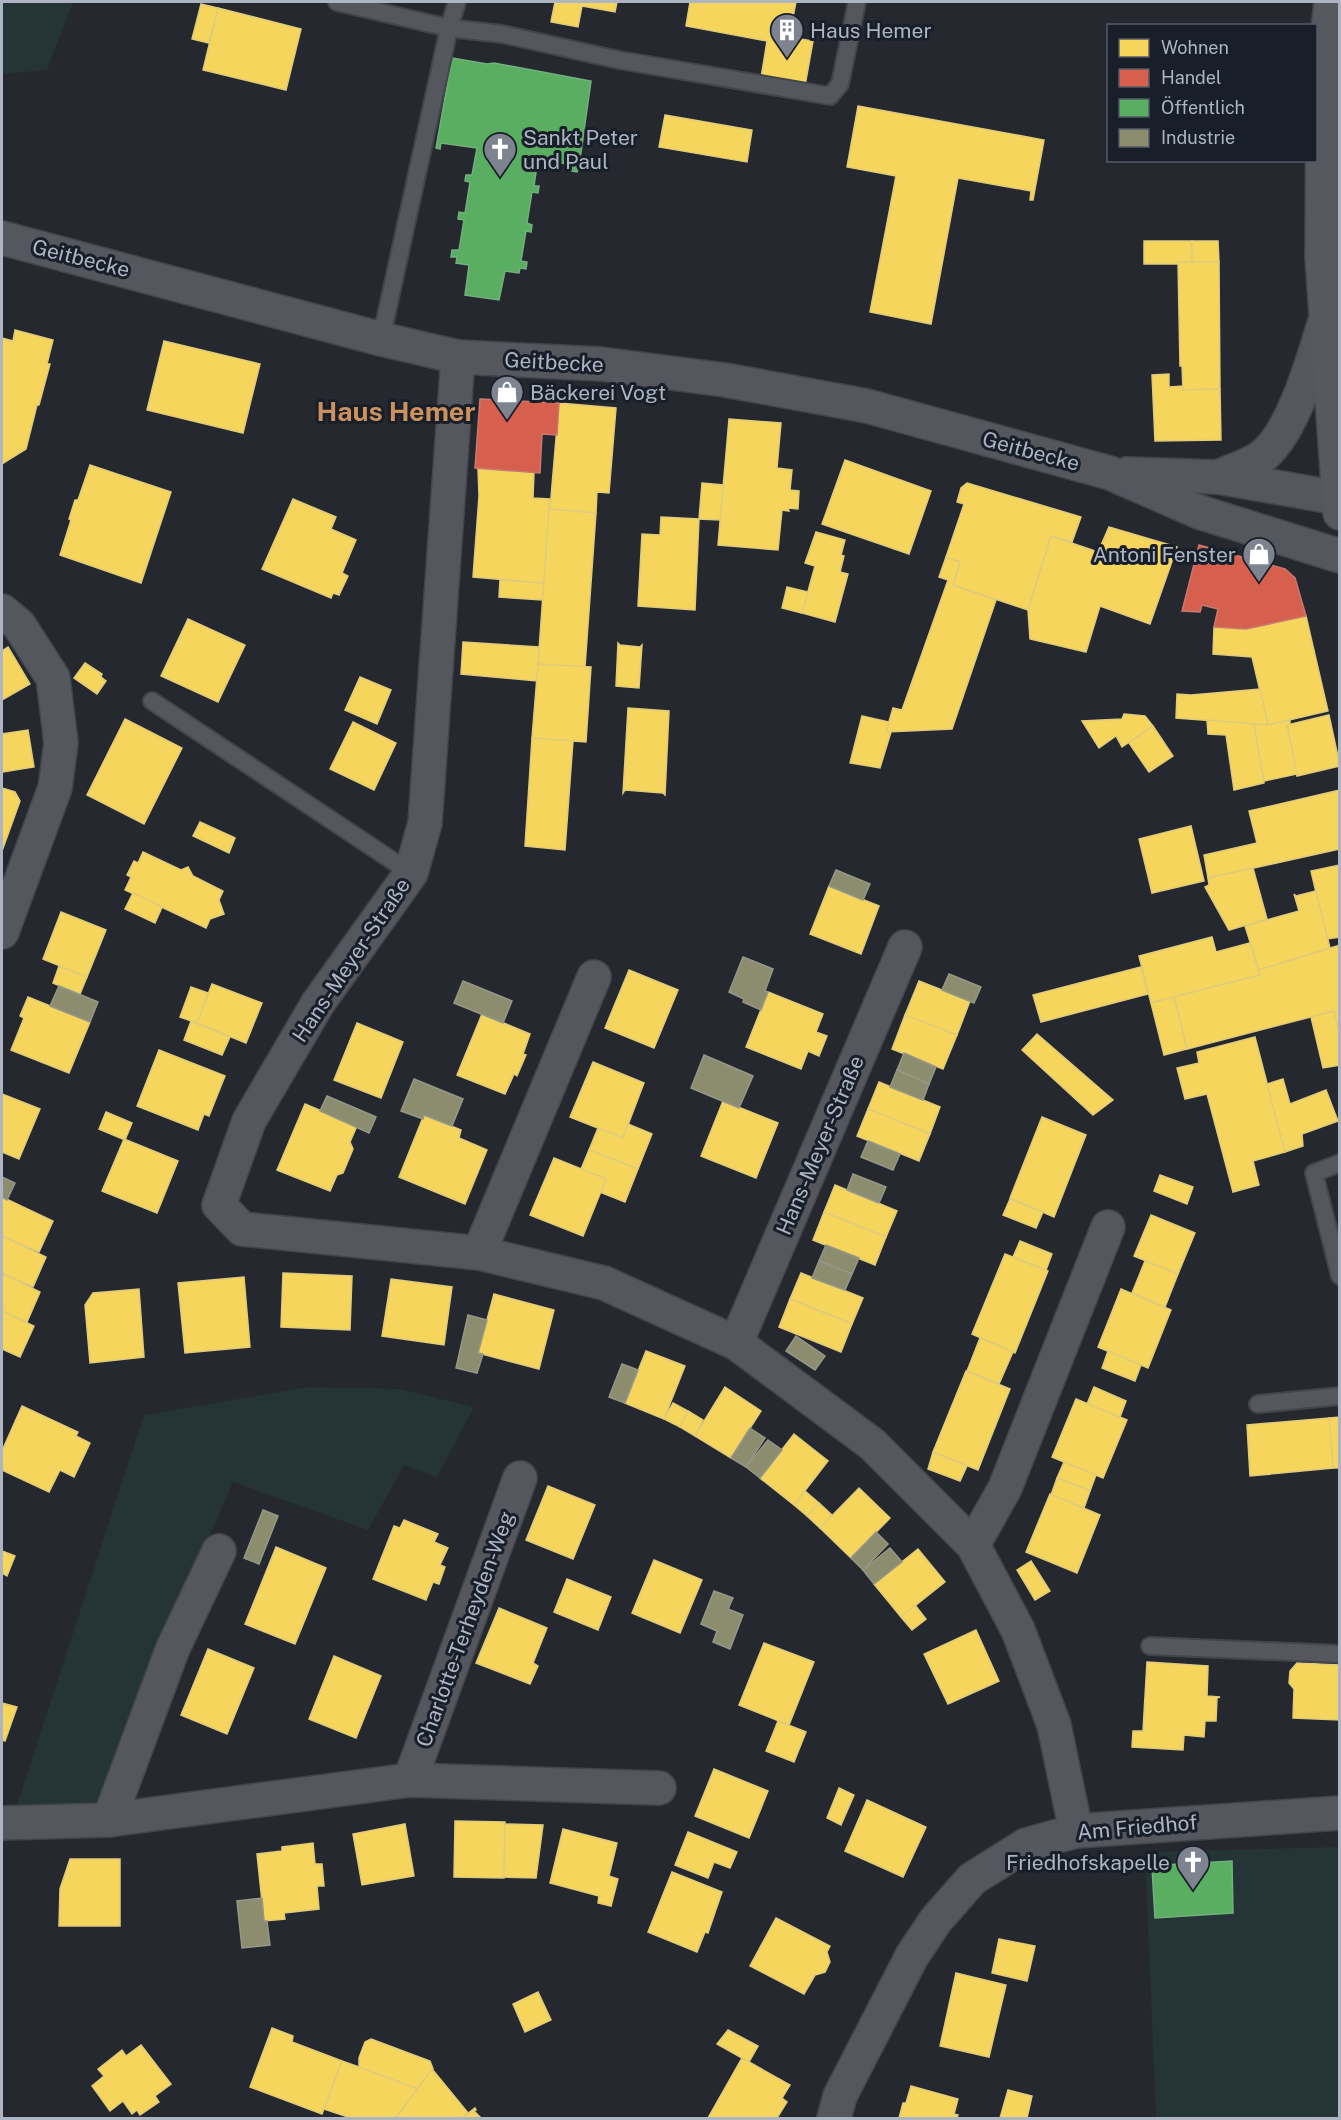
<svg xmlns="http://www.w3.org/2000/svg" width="1341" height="2120" font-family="'Public Sans',sans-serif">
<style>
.green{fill:#253436}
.homes{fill:#f6d55c;stroke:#e0cb7b;stroke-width:1.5}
.shops{fill:#d6604d;stroke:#ca7970;stroke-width:1.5}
.public{fill:#5aae61;stroke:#73b07e;stroke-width:1.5}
.industry{fill:#8c8c6e;stroke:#969887;stroke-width:1.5}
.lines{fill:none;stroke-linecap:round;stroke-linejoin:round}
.service-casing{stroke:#42454a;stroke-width:20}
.minor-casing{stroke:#42454a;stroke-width:36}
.tertiary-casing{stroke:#42454a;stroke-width:36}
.primary-casing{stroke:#41454c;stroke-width:36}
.service{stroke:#54575e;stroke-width:16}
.minor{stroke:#54575e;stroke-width:33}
.tertiary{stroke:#54575e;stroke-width:33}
.primary{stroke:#565a60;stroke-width:33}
.labels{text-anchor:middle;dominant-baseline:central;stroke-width:6;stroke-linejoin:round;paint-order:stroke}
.poi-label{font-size:21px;fill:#adb4c2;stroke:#191f29;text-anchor:start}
.street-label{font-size:21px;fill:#adb4c2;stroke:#191f29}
.district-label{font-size:27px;font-weight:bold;fill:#cb915e;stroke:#191f29}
</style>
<rect width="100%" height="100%" fill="#25292f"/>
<g class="green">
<polygon points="2,2 73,2 47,70 2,74"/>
<polygon points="309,1387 399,1389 474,1407 437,1477 404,1465 368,1530 233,1482 208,1540 106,1807 17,1805 144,1415"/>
<polygon points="1339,1847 1339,2118 1156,2118 1145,1852"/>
</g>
<g class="homes">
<polygon points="555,2 617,2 615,12 582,6 578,27 551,22"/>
<polygon points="690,2 796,2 789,37 813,41 805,86 761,78 767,41 686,26"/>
<polygon points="201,4 218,8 209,43 192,39"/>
<polygon points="218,8 301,29 286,90 203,70"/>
<polygon points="858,106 1044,140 1033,200 1030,200 1031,191 958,178 931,324 870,312 896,176 847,167"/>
<polygon points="665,115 752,130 747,162 659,147"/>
<polygon points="1144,241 1192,241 1192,262 1178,262 1178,264 1144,264"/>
<polygon points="1192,241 1218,241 1219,262 1192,262"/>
<polygon points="1178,262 1219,262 1220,389 1183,390 1182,366 1180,366"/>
<polygon points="15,330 53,340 47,364 50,364 39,405 37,405 26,449 2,464 2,338 13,341"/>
<polygon points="164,341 260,364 243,433 147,410"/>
<polygon points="1169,374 1169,387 1183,386 1183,390 1220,389 1221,440 1155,441 1152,375"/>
<polygon points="559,403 616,408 609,493 597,492 596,513 550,509"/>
<polygon points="729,419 781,423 777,468 792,470 790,490 799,491 798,509 788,508 789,511 782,510 778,550 718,545"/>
<polygon points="845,460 931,491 909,554 822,524"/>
<polygon points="90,465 171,492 141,583 60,555 71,520 69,519 75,500 78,500"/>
<polygon points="478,469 534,472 533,498 550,499 544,583 473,577 479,496"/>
<polygon points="702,483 723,485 720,520 699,519"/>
<polygon points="967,483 1081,517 1072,542 1051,536 1028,610 953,585 960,562 946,557 964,504 957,502 961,488"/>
<polygon points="293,499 336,517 331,529 356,540 342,573 348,576 339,595 333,593 331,598 262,569"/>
<polygon points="549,509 596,513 585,667 538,664"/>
<polygon points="661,517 699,519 695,610 638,606 642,534 660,535"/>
<polygon points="1109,527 1177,547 1150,624 1100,606 1086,652 1030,639 1028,610 1051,536 1098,552"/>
<polygon points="816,532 845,540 841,555 844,556 840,572 848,574 835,622 802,613 815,566 805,563"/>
<polygon points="946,557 960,562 953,585 996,600 952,729 886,732 893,708 902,710 948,580 939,577"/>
<polygon points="500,580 544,583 542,600 499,597"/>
<polygon points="787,587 808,592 802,613 782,608"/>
<polygon points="1306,616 1328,711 1268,725 1252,657 1213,654 1214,627 1246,629"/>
<polygon points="188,619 245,645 218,702 161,676"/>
<polygon points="463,642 539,647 537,681 461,674"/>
<polygon points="618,643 620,645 640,647 642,645 639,688 616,686"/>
<polygon points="8,647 30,684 2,700 2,651"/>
<polygon points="85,663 102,674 101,677 106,681 97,694 74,678"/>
<polygon points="538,664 591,667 586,742 532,738"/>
<polygon points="360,677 391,690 377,724 345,710"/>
<polygon points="1260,689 1268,725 1176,718 1177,694 1191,695"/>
<polygon points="628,708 669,711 665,795 663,793 625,790 623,793"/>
<polygon points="1124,714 1145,716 1153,726 1122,747 1116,736 1099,748 1082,721 1122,719"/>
<polygon points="1329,715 1340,766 1297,776 1287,725"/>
<polygon points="862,716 889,722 886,732 891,732 880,768 850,763"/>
<polygon points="125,719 182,748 144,824 87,795"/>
<polygon points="1207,720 1254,724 1264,783 1234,790 1226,735 1208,734"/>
<polygon points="1290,720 1290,724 1287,725 1297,774 1264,781 1254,724 1268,725"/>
<polygon points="353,722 396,743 374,790 330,769"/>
<polygon points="1153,726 1173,756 1149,772 1129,743"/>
<polygon points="28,730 34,767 2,772 2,734"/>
<polygon points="532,738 573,741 565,850 525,846"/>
<polygon points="2,788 15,792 20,801 2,851"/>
<polygon points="1340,790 1340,849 1208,878 1204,855 1257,843 1249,811"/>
<polygon points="200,822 235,838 229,853 193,836"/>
<polygon points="1191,826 1204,881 1152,893 1139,839"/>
<polygon points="143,852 181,870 188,867 193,876 223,891 219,900 224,914 210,919 206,928 125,890 131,877 127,875 134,861 138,863"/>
<polygon points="1340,865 1340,937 1327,939 1311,871"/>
<polygon points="1253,868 1267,919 1229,930 1205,887 1209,885 1208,878"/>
<polygon points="829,886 879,906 861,954 810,934"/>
<polygon points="1316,891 1330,948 1259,970 1245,926 1299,911 1294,894 1296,896"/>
<polygon points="133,893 162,907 155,923 125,909"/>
<polygon points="61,912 106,930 87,977 43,959"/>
<polygon points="1212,937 1216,952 1250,943 1260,975 1151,1003 1139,956"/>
<polygon points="1340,945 1340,1036 1334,1011 1187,1049 1174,997 1260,975 1259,970"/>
<polygon points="59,966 87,977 80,994 53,983"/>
<polygon points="1141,967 1148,994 1041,1022 1033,995"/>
<polygon points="629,970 678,990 654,1048 605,1028"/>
<polygon points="919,981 970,1001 957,1035 905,1015"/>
<polygon points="212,984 262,1003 246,1043 197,1023"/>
<polygon points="191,987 208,993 197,1023 180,1017"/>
<polygon points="768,992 823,1014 816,1032 827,1036 819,1056 808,1051 801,1069 746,1047"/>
<polygon points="28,997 90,1022 69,1073 11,1050 24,1018 20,1016"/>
<polygon points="1174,997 1187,1049 1164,1055 1151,1003"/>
<polygon points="1334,1011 1340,1036 1340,1065 1323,1068 1311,1017"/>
<polygon points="482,1014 530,1034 523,1054 526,1055 517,1076 514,1074 505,1094 457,1075"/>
<polygon points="905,1015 957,1035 943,1069 892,1049"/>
<polygon points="191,1021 230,1037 222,1055 184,1040"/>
<polygon points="357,1023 403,1042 381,1098 334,1080"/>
<polygon points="1037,1034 1113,1100 1093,1115 1022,1050"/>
<polygon points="1255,1037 1285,1152 1253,1161 1259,1185 1233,1192 1207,1094 1185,1099 1177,1068 1199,1063 1197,1052"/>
<polygon points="159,1050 225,1076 209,1116 204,1114 198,1130 137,1106"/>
<polygon points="593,1062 644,1083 623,1138 570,1117"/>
<polygon points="1283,1079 1290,1104 1326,1090 1338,1121 1302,1134 1303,1146 1285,1152 1267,1084"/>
<polygon points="879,1082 940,1107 930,1134 868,1109"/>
<polygon points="2,1094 40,1109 19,1159 2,1152"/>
<polygon points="723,1101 778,1123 756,1178 701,1156"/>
<polygon points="305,1104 357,1126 350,1142 353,1149 343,1173 337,1175 330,1191 277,1170"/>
<polygon points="868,1109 930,1134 919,1161 857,1136"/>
<polygon points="106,1112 132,1123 125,1140 99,1129"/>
<polygon points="424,1115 461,1130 459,1138 487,1150 465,1204 399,1177"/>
<polygon points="1042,1117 1086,1135 1054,1217 1010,1198"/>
<polygon points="628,1124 652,1134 638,1169 589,1150 598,1128 623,1138"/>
<polygon points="124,1139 178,1161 157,1213 102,1191"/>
<polygon points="589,1150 638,1169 625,1202 600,1192 606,1179 581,1169"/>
<polygon points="554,1158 606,1179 583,1236 530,1215"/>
<polygon points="1160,1175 1193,1187 1187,1204 1154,1191"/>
<polygon points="835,1185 897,1211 886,1237 824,1212"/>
<polygon points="2,1197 53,1221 39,1252 2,1236"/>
<polygon points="1010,1199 1043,1212 1036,1228 1003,1215"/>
<polygon points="824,1212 886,1237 875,1265 813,1240"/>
<polygon points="1151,1215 1195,1233 1178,1274 1134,1256"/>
<polygon points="2,1236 46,1257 33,1287 2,1273"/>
<polygon points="1020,1241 1052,1254 1046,1270 1013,1257"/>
<polygon points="1005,1254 1048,1271 1015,1353 972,1334"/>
<polygon points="1145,1261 1178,1274 1165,1307 1132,1293"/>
<polygon points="2,1273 40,1292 27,1322 2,1311"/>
<polygon points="283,1273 352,1276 350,1330 281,1327"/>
<polygon points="801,1273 863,1298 852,1324 790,1299"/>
<polygon points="244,1277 250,1347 185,1353 178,1283"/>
<polygon points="391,1279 452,1287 444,1345 382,1336"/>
<polygon points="139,1289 144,1357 90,1363 85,1305 93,1293"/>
<polygon points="1121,1289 1171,1310 1148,1368 1098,1347"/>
<polygon points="494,1294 554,1310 539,1369 478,1353"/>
<polygon points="790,1299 852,1324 841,1352 779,1327"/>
<polygon points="2,1311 34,1326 20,1357 2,1349"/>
<polygon points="980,1338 1013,1352 999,1384 967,1371"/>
<polygon points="646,1351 685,1366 664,1419 625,1403"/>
<polygon points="1108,1351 1141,1365 1135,1381 1102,1368"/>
<polygon points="966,1371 1010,1389 978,1470 933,1452"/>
<polygon points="725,1387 761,1411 731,1458 695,1436"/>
<polygon points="1094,1387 1126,1401 1120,1417 1087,1404"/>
<polygon points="1076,1399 1127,1420 1103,1478 1052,1457"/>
<polygon points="673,1403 688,1411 680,1427 664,1419"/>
<polygon points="22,1406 78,1432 76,1436 90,1443 74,1477 60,1470 49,1492 2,1470 2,1451"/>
<polygon points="688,1411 703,1420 695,1436 680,1427"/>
<polygon points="1340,1417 1340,1468 1333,1468 1329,1418"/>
<polygon points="1329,1418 1333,1468 1250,1476 1247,1425"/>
<polygon points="794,1434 828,1461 794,1505 760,1478"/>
<polygon points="933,1452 967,1466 960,1481 928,1469"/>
<polygon points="1064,1462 1096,1475 1090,1491 1057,1478"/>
<polygon points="1057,1478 1090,1491 1084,1508 1051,1495"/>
<polygon points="548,1486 595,1505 573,1559 526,1540"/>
<polygon points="859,1488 890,1518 851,1558 820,1528"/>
<polygon points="805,1491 819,1503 807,1516 794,1505"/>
<polygon points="1050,1494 1100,1515 1077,1573 1026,1552"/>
<polygon points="819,1503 832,1515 820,1528 807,1516"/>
<polygon points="404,1520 438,1534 434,1542 448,1548 440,1565 445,1567 439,1584 433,1582 426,1600 373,1579 394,1526 400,1528"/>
<polygon points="276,1547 326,1568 295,1644 245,1624"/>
<polygon points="918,1549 945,1582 901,1617 874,1584"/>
<polygon points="2,1551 15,1556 7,1576 2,1573"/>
<polygon points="654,1560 702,1580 680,1633 632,1613"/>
<polygon points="1031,1561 1050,1591 1035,1600 1017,1570"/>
<polygon points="567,1579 611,1597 598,1630 554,1612"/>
<polygon points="915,1605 926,1619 912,1630 901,1617"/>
<polygon points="499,1608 547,1628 533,1663 538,1666 530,1684 476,1663"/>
<polygon points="976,1630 999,1681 948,1704 924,1654"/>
<polygon points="764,1643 814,1662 789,1725 739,1705"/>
<polygon points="208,1649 254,1668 227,1734 181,1715"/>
<polygon points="334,1656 381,1676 356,1738 309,1719"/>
<polygon points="1147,1662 1208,1666 1207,1696 1220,1697 1217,1698 1216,1721 1205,1721 1204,1737 1184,1735 1183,1750 1132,1747 1133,1731 1143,1731"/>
<polygon points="1297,1663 1340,1665 1340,1720 1293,1718 1294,1689 1289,1683 1290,1671"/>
<polygon points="2,1703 17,1707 5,1741 2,1740"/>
<polygon points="778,1721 806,1732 794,1762 766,1751"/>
<polygon points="714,1769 768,1791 749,1838 695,1816"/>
<polygon points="839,1788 854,1795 841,1825 827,1818"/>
<polygon points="867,1800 926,1827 903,1877 845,1851"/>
<polygon points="455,1821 505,1822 504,1878 454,1877"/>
<polygon points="405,1824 414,1876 362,1885 353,1834"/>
<polygon points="505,1824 543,1825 536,1878 504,1877"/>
<polygon points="563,1829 617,1843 609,1876 618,1879 611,1906 598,1903 599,1896 550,1883"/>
<polygon points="688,1832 737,1852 730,1868 714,1862 708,1878 675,1865"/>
<polygon points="313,1843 315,1864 322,1864 324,1886 317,1886 319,1909 284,1913 285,1919 264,1921 257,1854 282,1851 282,1847"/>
<polygon points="70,1859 120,1859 120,1926 59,1926 60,1889"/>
<polygon points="672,1872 722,1892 708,1933 705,1932 697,1952 648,1932"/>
<polygon points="776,1918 830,1946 827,1952 830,1962 825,1972 815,1975 804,1994 750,1966"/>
<polygon points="999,1939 1035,1946 1027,1981 992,1973"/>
<polygon points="956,1973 1006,1985 989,2057 940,2046"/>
<polygon points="538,1992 551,2020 525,2032 513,2004"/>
<polygon points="272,2028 293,2036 292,2042 342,2061 322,2114 250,2087"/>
<polygon points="728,2030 758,2046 749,2062 717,2044"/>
<polygon points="371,2039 430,2061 433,2069 418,2089 359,2067 359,2058 365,2042"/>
<polygon points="141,2045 171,2084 155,2096 159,2102 140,2115 137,2110 132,2114 123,2101 110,2111 92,2086 104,2076 98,2069 122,2050 126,2056"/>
<polygon points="742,2058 790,2085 782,2098 787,2102 777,2118 708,2118"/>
<polygon points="342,2061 359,2067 418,2089 396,2118 351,2118 324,2109"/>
<polygon points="432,2069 468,2113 462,2118 396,2118"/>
<polygon points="911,2086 958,2099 954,2114 958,2115 957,2118 899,2118 903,2103 906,2103"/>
<polygon points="1008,2090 1032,2096 1027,2118 1000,2118"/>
<polygon points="475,2108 476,2110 474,2111 481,2118 462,2118"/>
</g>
<g class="shops">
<polygon points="480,399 559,403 557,435 542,434 540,473 475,468"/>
<polygon points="1199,545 1285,569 1295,578 1306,616 1246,629 1214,627 1218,609 1202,605 1200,612 1182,611"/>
</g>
<g class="public">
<polygon points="452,58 487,64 494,63 591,81 579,166 577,172 571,171 573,165 538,159 534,186 539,186 538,193 532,192 527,223 532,225 531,232 526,231 521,261 527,262 526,269 520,268 519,273 505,271 499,300 465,295 469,265 456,263 457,257 451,257 452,250 459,250 464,220 458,219 459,212 465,213 470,182 465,181 466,175 472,175 477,148 441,143 440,149 436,148"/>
<polygon points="1232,1861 1233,1913 1155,1918 1152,1868 1146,1868 1146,1866"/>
</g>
<g class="industry">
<polygon points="836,870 870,884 863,900 829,886"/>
<polygon points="743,957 773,969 765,991 768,992 761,1010 743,1002 744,999 729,992"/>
<polygon points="949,974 981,987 974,1003 942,990"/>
<polygon points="463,981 512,1001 503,1023 454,1003"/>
<polygon points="59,986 98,1002 90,1022 50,1006"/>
<polygon points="904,1053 936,1067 929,1084 897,1070"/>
<polygon points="704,1055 753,1076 739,1108 691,1088"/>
<polygon points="897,1070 929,1084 923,1100 890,1087"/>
<polygon points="414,1079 463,1099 452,1126 424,1115 423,1119 401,1111"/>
<polygon points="327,1096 376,1117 369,1133 320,1111"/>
<polygon points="868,1141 900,1154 893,1170 861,1157"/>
<polygon points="853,1174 886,1187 879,1203 847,1190"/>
<polygon points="2,1177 15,1183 7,1200 2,1197"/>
<polygon points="826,1245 859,1258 852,1274 819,1261"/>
<polygon points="819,1261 852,1274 845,1290 812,1278"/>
<polygon points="468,1315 487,1320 478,1353 483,1354 477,1373 456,1368"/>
<polygon points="796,1336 825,1356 815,1370 786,1351"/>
<polygon points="622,1364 638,1370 625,1403 609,1397"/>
<polygon points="750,1428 765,1438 746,1467 731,1458"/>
<polygon points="768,1440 782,1450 760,1478 746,1467"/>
<polygon points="263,1510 278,1516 259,1564 244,1558"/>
<polygon points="876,1532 888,1544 863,1570 851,1558"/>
<polygon points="890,1548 902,1562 874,1584 863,1570"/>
<polygon points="714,1591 733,1598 728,1609 743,1615 730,1649 713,1642 717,1631 701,1624"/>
<polygon points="262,1898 264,1921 267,1921 270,1945 242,1948 237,1901"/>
</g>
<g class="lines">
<g class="service-casing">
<g id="service">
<polyline points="337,2 449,28 502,34 619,60 830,96 840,84 857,2"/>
<polyline points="381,339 449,28 457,2"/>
<polyline points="152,701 411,873"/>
<polyline points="1340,1163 1314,1173 1340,1276"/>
<polyline points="1258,1404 1340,1396"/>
<polyline points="1150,1646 1340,1654"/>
</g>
</g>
<g class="minor-casing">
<g id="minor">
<polyline points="458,357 425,823 411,873 318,1003 249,1121 219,1205 242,1229 479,1253 604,1283 736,1343 872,1444 973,1545 1018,1630 1054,1725 1076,1831"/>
<polyline points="2,611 19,625 53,678 61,743 55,788 2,932"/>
<polyline points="479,1253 594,977"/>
<polyline points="736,1343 905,947"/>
<polyline points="973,1545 1005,1488 1108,1227"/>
<polyline points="410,1780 520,1478"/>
<polyline points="109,1820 173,1648 219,1551"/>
<polyline points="2,1823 109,1820 410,1780 659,1788"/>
<polyline points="834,2118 840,2096 912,1956 936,1920 972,1879 1026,1845 1076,1831 1340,1813"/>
</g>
</g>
<g class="tertiary-casing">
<g id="tertiary">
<polyline points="2,238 381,339 458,357 601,364 725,380 867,406 1110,473 1199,512 1340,556"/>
<polyline points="1127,474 1218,477 1338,498"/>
<path d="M1218 477C1231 471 1248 466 1260 458 1293 435 1313 359 1325 321"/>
</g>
</g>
<g class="primary-casing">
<polyline id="primary" points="1331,2 1323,73 1322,258 1340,513"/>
</g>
<use href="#service" class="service"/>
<use href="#minor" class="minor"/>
<use href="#tertiary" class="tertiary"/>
<use href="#primary" class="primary"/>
</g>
<defs>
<g id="building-pin" transform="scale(1.725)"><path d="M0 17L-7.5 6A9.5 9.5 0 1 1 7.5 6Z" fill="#7d838f" stroke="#191f29"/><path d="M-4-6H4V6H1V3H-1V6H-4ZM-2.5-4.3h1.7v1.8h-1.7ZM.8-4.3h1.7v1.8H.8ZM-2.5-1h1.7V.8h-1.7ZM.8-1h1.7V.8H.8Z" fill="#fff"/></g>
<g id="church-pin" transform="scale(1.725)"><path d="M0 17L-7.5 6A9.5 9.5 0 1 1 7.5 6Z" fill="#7d838f" stroke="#191f29"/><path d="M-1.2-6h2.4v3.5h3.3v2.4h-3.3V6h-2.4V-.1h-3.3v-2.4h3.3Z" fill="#fff"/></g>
<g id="shop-pin" transform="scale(1.725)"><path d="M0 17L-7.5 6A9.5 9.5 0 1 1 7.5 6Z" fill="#7d838f" stroke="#191f29"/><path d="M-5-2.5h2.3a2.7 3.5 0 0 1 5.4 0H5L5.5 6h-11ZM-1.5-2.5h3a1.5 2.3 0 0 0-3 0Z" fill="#fff"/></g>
</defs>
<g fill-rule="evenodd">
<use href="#building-pin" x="787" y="30"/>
<use href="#church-pin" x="500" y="149"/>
<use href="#shop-pin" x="507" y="392"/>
<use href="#shop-pin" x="1259" y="554"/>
<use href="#church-pin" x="1193" y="1862"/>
</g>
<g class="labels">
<g class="poi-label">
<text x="810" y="30">Haus Hemer</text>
<text x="523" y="137">Sankt Peter<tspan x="523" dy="24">und Paul</tspan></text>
<text x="530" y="392">Bäckerei Vogt</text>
<text x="1236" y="554" text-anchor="end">Antoni Fenster</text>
<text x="1170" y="1862" text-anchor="end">Friedhofskapelle</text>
</g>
<g class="street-label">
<text transform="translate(81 258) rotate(14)">Geitbecke</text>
<text transform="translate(554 362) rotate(3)">Geitbecke</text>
<text transform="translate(1031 451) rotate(15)">Geitbecke</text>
<text transform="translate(351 960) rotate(-56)">Hans-Meyer-Straße</text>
<text transform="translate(820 1145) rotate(-67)">Hans-Meyer-Straße</text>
<text transform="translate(465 1629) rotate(-70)">Charlotte-Terheyden-Weg</text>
<text transform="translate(1137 1827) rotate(-5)">Am Friedhof</text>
</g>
<g class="district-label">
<text x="396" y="411">Haus Hemer</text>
</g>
</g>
<rect width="1341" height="2120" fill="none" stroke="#adb4c2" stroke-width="6"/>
<rect x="1107" y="24" width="210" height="138" fill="#191f29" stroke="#545b66" stroke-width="1.5"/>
<rect x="1119" y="39" width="30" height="18" fill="#f6d55c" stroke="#545b66" stroke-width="1.5"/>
<text x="1161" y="54" font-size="18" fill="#adb4c2">Wohnen</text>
<rect x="1119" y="69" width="30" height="18" fill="#d6604d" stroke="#545b66" stroke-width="1.5"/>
<text x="1161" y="84" font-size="18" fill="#adb4c2">Handel</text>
<rect x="1119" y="99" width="30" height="18" fill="#5aae61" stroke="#545b66" stroke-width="1.5"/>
<text x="1161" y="114" font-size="18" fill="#adb4c2">Öffentlich</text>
<rect x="1119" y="129" width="30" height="18" fill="#8c8c6e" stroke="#545b66" stroke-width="1.5"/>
<text x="1161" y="144" font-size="18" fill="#adb4c2">Industrie</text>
</svg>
